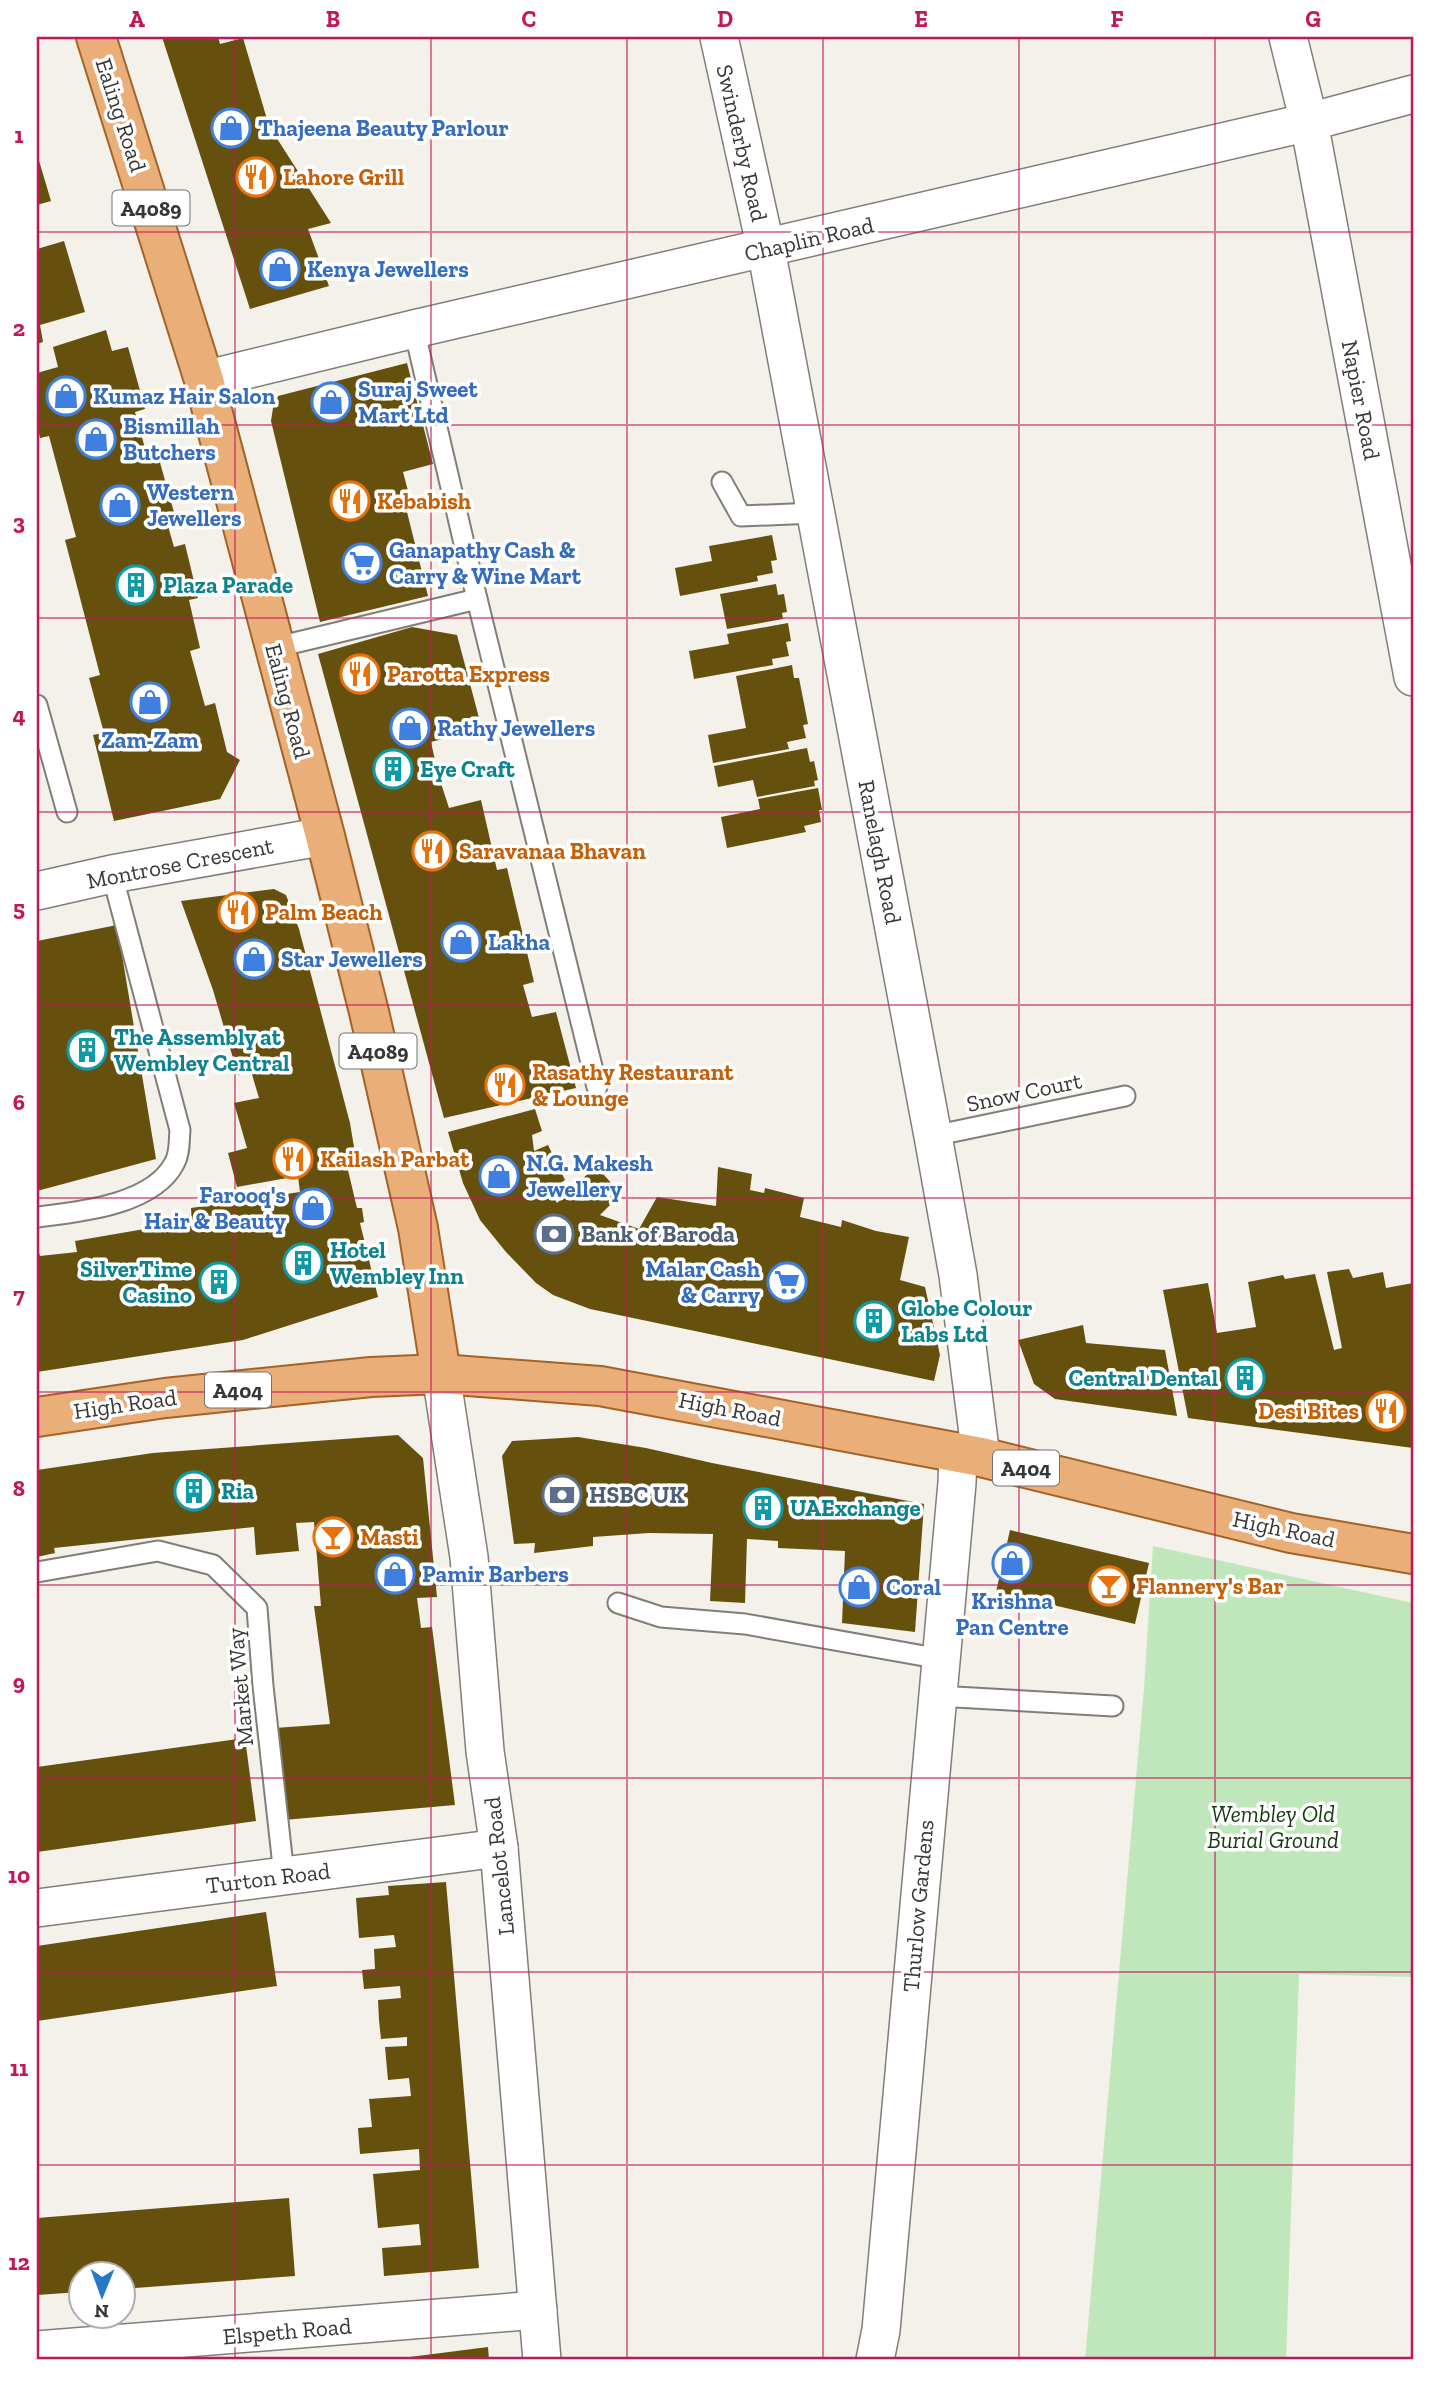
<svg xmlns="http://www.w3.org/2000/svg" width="1450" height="2397" font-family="'Zilla Slab',serif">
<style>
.green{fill:#c0e7bb}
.building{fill:#66500e}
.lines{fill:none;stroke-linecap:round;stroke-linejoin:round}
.lane-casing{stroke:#817e78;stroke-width:23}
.street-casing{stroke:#817e78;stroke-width:40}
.primary-casing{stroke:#a36327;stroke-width:42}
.lane{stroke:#fff;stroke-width:19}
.street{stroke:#fff;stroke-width:37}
.primary{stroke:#eaaf79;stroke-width:38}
.grid{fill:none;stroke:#c2185b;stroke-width:2;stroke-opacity:0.55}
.labels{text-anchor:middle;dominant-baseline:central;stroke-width:7;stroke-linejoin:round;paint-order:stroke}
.shield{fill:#fff;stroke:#747372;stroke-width:2}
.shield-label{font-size:21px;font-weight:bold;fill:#383735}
.street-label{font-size:23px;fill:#383735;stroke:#fff}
.shop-label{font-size:23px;font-weight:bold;fill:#366cbe;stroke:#fff;text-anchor:start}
.food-label{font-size:23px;font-weight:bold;fill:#c56008;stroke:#fff;text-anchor:start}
.culture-label{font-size:23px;font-weight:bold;fill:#0d838f;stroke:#fff;text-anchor:start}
.service-label{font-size:23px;font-weight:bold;fill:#4e5e75;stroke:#fff;text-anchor:start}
.park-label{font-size:23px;font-style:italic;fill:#103c0a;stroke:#fff}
.neatline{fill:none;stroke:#c2185b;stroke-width:2.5}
.grid-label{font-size:23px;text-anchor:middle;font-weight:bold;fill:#c2185b}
</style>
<rect width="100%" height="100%" fill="#f4f1ea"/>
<polygon class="green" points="1153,1546 1413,1603 1413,1932 1411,1977 1299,1974 1286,2360 1085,2360 1144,1688"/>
<g class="building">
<polygon points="162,37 218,37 220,44 243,38 269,126 331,223 308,229 329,286 250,309"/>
<polygon points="37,154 51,201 37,205"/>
<polygon points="64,241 85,312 40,325 43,342 37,344 37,249"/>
<polygon points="106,330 112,351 128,347 145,409 135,412 143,441 149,462 159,459 177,523 168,526 174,547 185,544 198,598 189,600 200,648 190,651 205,706 215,703 227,752 240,760 220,799 114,821 93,735 104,733 89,678 100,675 65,540 76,537 49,436 40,438 37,425 37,373 58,367 53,347"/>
<polygon points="407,363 433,464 403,472 411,502 405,504 428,596 320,622 271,421 273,408 278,396"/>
<polygon points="772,535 777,560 771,561 773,573 757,576 758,581 680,596 675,568 712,561 709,546"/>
<polygon points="776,584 778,595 784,594 787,612 782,613 783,619 727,629 720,594"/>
<polygon points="788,623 791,641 786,642 789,656 772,659 773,665 694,679 689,651 729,644 727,634"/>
<polygon points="412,627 457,635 482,729 431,742 438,774 449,808 481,800 497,870 507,868 534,982 523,985 532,1017 556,1012 576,1088 444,1118 318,654"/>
<polygon points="792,665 794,678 799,678 808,724 803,725 806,738 787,742 789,749 713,763 708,735 746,728 736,676"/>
<polygon points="807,748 810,762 814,761 818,780 814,781 815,786 757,797 753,780 718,787 714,766"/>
<polygon points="818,788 822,810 819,810 821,822 804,826 806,832 727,848 721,817 760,809 758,799"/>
<polygon points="274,889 286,895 299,929 350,1123 357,1165 347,1166 357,1208 362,1208 364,1222 360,1223 378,1297 243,1340 37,1372 37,1246 40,1256 77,1252 75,1241 156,1227 192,1224 191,1208 300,1192 298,1176 237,1187 228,1153 247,1148 234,1103 259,1098 251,1071 238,1075 213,990 181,901"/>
<polygon points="117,925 156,1159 37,1191 37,941"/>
<polygon points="535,1109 542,1131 532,1135 534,1151 548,1145 565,1180 549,1191 557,1203 596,1166 621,1194 600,1215 639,1229 657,1197 716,1206 718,1167 752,1174 750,1190 764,1193 765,1188 804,1198 800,1217 841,1227 842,1220 876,1231 909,1237 900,1280 925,1287 940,1355 934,1381 590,1309 553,1295 536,1283 506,1252 480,1220 463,1183 448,1132"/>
<polygon points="1349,1269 1353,1278 1383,1272 1386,1288 1413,1283 1413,1448 1188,1418 1163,1290 1208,1283 1217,1333 1256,1327 1248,1282 1283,1275 1285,1279 1315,1274 1334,1350 1342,1348 1327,1272"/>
<polygon points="1083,1325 1086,1343 1165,1350 1177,1416 1055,1399 1034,1384 1018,1340"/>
<polygon points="398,1435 423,1458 437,1597 417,1598 421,1628 432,1627 455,1805 284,1820 275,1728 330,1724 314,1606 321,1606 314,1522 296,1523 299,1551 256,1555 254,1527 54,1548 55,1553 37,1557 37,1470 153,1453"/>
<polygon points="578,1437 646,1448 712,1463 924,1504 915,1632 842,1623 845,1551 778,1548 778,1541 747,1539 745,1603 710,1601 713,1534 649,1533 593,1537 593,1546 534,1553 535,1543 514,1544 502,1456 512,1441"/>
<polygon points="1010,1530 1149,1563 1135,1624 996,1592"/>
<polygon points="245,1738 256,1821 37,1852 37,1767"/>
<polygon points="446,1882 479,2268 384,2276 382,2248 421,2245 419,2224 378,2228 373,2174 420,2170 419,2149 360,2154 358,2128 372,2127 369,2099 411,2096 409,2078 388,2080 385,2047 407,2046 407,2037 381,2039 379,2020 378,2000 401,1998 400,1986 364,1989 362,1970 375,1969 374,1949 396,1947 394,1935 359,1938 356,1898 389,1895 388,1886"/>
<polygon points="266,1912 277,1986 37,2021 37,1946"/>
<polygon points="289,2198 295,2276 122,2289 122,2274 80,2274 80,2292 37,2295 37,2218"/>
<polygon points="488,2347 489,2360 394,2360 394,2359"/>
</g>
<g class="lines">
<g class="lane-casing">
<g id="lane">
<polyline points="414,329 477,599 597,1087"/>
<polyline points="722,482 741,516 816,513"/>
<polyline points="273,648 477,599"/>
<polyline points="37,705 67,812"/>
<polyline points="933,1136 1125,1096"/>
<path d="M37 1217C79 1212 154 1205 175 1162 180 1153 179 1140 180 1130L112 874"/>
<polyline points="37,1572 158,1551 213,1565 257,1608 263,1686 284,1875"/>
<polyline points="618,1603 661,1617 745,1624 941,1659"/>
<polyline points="937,1696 1113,1706"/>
</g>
</g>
<g class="street-casing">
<g id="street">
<polyline points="719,37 766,249 933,1136 958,1275 981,1457"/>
<polyline points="1288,37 1309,122 1413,677"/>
<polyline points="204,380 414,329 1309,122 1413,94"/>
<polyline points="37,891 112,874 325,836"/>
<polyline points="441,1374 469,1557 485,1751 499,1848 542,2360"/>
<polyline points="37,1908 499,1848"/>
<polyline points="37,2350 538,2310"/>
<polyline points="875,2360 881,2330 957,1483 958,1452"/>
</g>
</g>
<g class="primary-casing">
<g id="primary">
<polyline points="96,37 204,380 325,836 369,1012 418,1228 441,1374"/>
<polyline points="37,1417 165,1398 371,1377 441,1374 600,1386 981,1457 1291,1533 1413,1554"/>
</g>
</g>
<use href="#lane" class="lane"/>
<use href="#street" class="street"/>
<use href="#primary" class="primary"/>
</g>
<path class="grid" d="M235 37V2360M431 37V2360M627 37V2360M823 37V2360M1019 37V2360M1215 37V2360M37 232H1413M37 425H1413M37 618H1413M37 812H1413M37 1005H1413M37 1198H1413M37 1392H1413M37 1585H1413M37 1778H1413M37 1972H1413M37 2165H1413"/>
<defs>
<g id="shop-ring" transform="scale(2.0125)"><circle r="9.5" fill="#fff" stroke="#3f7fe0" stroke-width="1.5"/><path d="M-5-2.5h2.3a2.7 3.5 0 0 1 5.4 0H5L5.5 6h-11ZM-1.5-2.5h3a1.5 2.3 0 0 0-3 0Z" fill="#3f7fe0"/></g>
<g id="restaurant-ring" transform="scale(2.0125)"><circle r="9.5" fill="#fff" stroke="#e8710a" stroke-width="1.5"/><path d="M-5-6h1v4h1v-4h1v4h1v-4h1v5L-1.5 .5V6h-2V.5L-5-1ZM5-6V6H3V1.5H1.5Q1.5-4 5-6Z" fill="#e8710a"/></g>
<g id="supermarket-ring" transform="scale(2.0125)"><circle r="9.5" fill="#fff" stroke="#3f7fe0" stroke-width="1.5"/><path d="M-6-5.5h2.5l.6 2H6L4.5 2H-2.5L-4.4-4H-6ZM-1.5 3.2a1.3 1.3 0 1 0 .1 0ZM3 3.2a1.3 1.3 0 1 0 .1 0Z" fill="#3f7fe0"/></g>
<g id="building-ring" transform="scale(2.0125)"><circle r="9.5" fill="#fff" stroke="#0f9aa8" stroke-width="1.5"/><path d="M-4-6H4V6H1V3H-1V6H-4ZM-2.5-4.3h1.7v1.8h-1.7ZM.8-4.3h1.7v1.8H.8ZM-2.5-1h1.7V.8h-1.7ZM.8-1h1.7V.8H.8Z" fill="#0f9aa8"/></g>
<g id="bank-ring" transform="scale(2.0125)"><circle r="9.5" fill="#fff" stroke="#5c6f8a" stroke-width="1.5"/><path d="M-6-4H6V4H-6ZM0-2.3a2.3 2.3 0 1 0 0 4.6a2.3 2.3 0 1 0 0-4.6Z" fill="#5c6f8a"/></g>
<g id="bar-ring" transform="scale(2.0125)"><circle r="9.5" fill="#fff" stroke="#e8710a" stroke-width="1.5"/><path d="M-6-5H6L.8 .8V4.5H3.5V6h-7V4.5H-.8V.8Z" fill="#e8710a"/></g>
</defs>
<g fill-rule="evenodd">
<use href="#shop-ring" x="231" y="128"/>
<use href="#restaurant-ring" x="256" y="177"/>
<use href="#shop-ring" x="280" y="269"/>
<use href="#shop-ring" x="66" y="396"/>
<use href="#shop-ring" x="331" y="402"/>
<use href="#shop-ring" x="96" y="439"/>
<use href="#restaurant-ring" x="350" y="501"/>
<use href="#shop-ring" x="120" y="505"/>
<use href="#supermarket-ring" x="362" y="563"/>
<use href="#building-ring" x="136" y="585"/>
<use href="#restaurant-ring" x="360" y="674"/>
<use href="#shop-ring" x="150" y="702"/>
<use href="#shop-ring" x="410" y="728"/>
<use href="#building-ring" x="393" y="769"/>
<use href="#restaurant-ring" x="432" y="851"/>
<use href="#restaurant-ring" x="238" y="912"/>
<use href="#shop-ring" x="461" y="942"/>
<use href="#shop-ring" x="254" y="959"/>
<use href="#building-ring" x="87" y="1050"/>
<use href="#restaurant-ring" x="505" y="1085"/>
<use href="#restaurant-ring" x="293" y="1159"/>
<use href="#shop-ring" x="499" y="1176"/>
<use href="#shop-ring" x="313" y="1208"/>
<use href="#bank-ring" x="554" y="1234"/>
<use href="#building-ring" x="303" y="1263"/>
<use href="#building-ring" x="219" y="1282"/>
<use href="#supermarket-ring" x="787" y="1282"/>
<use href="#building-ring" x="874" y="1321"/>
<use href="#building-ring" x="1245" y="1378"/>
<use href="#restaurant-ring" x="1386" y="1411"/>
<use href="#building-ring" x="194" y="1491"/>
<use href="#bank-ring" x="562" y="1495"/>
<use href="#building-ring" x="763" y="1508"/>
<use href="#bar-ring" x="333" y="1537"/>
<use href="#shop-ring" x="1012" y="1563"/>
<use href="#shop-ring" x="395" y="1574"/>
<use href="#bar-ring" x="1109" y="1586"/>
<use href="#shop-ring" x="859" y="1587"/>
</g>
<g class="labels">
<g class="shield">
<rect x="112.5" y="190.5" width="77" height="35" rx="5"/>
<rect x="339.5" y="1033.5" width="77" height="35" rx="5"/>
<rect x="205" y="1372.5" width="66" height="35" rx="5"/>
<rect x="993" y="1450.5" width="66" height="35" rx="5"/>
</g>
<g class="shield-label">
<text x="151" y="208">A4089</text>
<text x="378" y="1051">A4089</text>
<text x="238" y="1390">A404</text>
<text x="1026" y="1468">A404</text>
</g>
<g class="street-label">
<text transform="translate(121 115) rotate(72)">Ealing Road</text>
<text transform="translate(742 143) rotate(77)">Swinderby Road</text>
<text transform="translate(809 239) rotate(-13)">Chaplin Road</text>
<text transform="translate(1361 400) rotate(79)">Napier Road</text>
<text transform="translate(288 701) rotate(75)">Ealing Road</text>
<text transform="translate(880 852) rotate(79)">Ranelagh Road</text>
<text transform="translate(180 863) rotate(-11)">Montrose Crescent</text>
<text transform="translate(1024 1092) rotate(-12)">Snow Court</text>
<text transform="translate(125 1404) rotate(-8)">High Road</text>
<text transform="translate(730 1409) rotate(11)">High Road</text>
<text transform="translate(1284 1529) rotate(12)">High Road</text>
<text transform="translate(240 1687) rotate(-95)">Market Way</text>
<text transform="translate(499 1866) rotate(-96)">Lancelot Road</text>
<text transform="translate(268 1878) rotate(-7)">Turton Road</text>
<text transform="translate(918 1906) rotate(-85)">Thurlow Gardens</text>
<text transform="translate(287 2331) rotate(-5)">Elspeth Road</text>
</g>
<g class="shop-label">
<text x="258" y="128">Thajeena Beauty Parlour</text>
<text x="307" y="269">Kenya Jewellers</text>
<text x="358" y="389">Suraj Sweet<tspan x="358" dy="26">Mart Ltd</tspan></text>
<text x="93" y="396">Kumaz Hair Salon</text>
<text x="123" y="426">Bismillah<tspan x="123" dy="26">Butchers</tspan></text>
<text x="147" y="492">Western<tspan x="147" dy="26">Jewellers</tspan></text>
<text x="389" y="550">Ganapathy Cash &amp;<tspan x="389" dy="26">Carry &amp; Wine Mart</tspan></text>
<text x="437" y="728">Rathy Jewellers</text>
<text x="150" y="740" text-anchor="middle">Zam-Zam</text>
<text x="488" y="942">Lakha</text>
<text x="281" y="959">Star Jewellers</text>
<text x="526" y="1163">N.G. Makesh<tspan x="526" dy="26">Jewellery</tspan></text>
<text x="286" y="1195" text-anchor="end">Farooq's<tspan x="286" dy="26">Hair &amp; Beauty</tspan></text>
<text x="760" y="1269" text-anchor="end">Malar Cash<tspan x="760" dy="26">&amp; Carry</tspan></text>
<text x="422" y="1574">Pamir Barbers</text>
<text x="886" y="1587">Coral</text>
<text x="1012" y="1601" text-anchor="middle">Krishna<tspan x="1012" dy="26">Pan Centre</tspan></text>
</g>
<g class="food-label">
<text x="283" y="177">Lahore Grill</text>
<text x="377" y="501">Kebabish</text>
<text x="387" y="674">Parotta Express</text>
<text x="459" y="851">Saravanaa Bhavan</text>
<text x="265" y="912">Palm Beach</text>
<text x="532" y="1072">Rasathy Restaurant<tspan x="532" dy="26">&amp; Lounge</tspan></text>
<text x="320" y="1159">Kailash Parbat</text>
<text x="1359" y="1411" text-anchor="end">Desi Bites</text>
<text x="360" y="1537">Masti</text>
<text x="1136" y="1586">Flannery's Bar</text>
</g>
<g class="culture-label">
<text x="163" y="585">Plaza Parade</text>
<text x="420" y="769">Eye Craft</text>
<text x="114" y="1037">The Assembly at<tspan x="114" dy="26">Wembley Central</tspan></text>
<text x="330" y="1250">Hotel<tspan x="330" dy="26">Wembley Inn</tspan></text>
<text x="192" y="1269" text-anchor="end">SilverTime<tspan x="192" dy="26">Casino</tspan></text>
<text x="901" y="1308">Globe Colour<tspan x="901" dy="26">Labs Ltd</tspan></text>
<text x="1218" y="1378" text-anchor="end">Central Dental</text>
<text x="221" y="1491">Ria</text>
<text x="790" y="1508">UAExchange</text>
</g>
<g class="service-label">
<text x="581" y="1234">Bank of Baroda</text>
<text x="589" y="1495">HSBC UK</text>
</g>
<g class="park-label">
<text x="1273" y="1814">Wembley Old<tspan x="1273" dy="26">Burial Ground</tspan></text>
</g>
</g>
<rect width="1450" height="2397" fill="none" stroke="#ffffff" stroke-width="77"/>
<g transform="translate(102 2295) rotate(181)"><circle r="33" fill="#ffffff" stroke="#afafae" stroke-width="2"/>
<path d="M0-5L12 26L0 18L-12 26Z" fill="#2679c7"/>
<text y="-10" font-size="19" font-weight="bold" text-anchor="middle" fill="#383735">N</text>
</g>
<rect x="38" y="38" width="1374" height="2320" class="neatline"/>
<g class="grid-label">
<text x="137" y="27">A</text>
<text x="333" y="27">B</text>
<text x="529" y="27">C</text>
<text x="725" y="27">D</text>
<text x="921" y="27">E</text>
<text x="1117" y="27">F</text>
<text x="1313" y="27">G</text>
<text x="19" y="143">1</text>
<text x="19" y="336">2</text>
<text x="19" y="530">3</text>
<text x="19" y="723">4</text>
<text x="19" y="916">5</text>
<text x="19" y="1110">6</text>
<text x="19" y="1303">7</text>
<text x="19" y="1496">8</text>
<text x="19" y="1690">9</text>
<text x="19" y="1883">10</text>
<text x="19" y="2076">11</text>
<text x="19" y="2270">12</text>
</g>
</svg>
